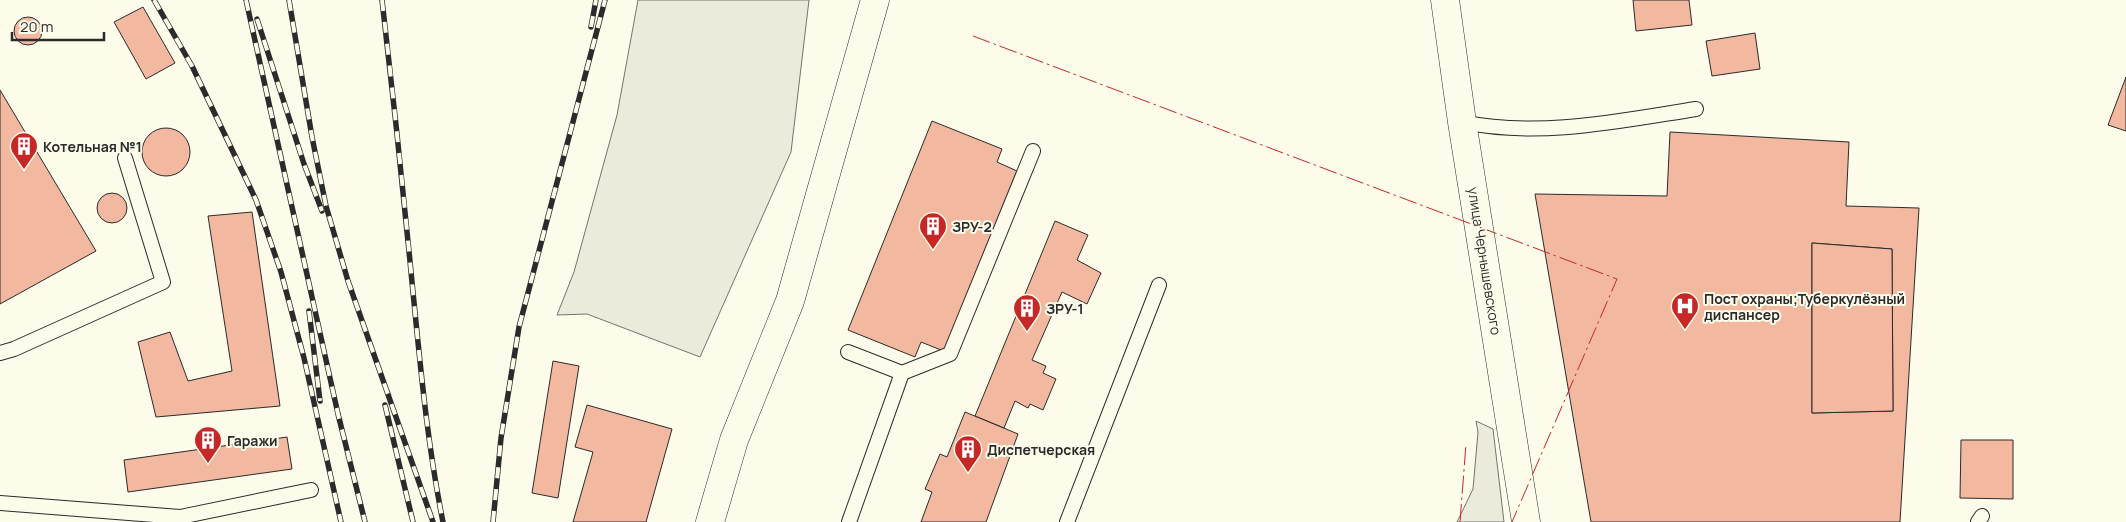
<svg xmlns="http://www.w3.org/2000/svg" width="2126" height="522" font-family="Manrope,sans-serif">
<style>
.green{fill:#ecebdb;stroke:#74746e}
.building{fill:#f2b8a0;stroke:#2b2b2b;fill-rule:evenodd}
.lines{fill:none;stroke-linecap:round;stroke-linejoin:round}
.lane-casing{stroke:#2b2b2b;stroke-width:16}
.street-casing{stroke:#2b2b2b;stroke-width:29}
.secondary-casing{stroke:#2b2b2b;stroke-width:29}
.lane{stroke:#fdfbea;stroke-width:14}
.street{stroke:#fdfbea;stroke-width:28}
.secondary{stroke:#fdfbea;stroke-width:28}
.rail-casing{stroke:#2b2b2b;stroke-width:5.5}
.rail{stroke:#fdfbea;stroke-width:4;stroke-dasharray:11;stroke-linecap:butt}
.power{stroke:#c62828;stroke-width:1;stroke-dasharray:18 4 2.5 4;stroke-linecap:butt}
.labels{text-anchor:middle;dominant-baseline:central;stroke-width:4;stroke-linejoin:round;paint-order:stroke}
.poi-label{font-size:14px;font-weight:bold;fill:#2b2b2b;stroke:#fdfbea;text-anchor:start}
.street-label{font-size:14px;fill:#2b2b2b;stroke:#fdfbea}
</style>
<rect width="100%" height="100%" fill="#fdfbea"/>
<g class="green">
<polygon points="638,0 809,0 791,152 700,357 587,314 557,315 574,272 617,115"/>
<polygon points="1476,421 1493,429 1504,522 1457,522 1473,489 1478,432"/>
</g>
<g class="building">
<polygon points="1633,0 1689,0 1692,25 1636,31"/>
<polygon points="143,7 175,63 146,79 114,22"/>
<circle cx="28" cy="31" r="14"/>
<polygon points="1755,33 1760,69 1712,76 1706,41"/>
<polygon points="2126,77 2126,131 2108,125"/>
<polygon points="0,90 96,251 0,304"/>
<polygon points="932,121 1002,149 997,162 1017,171 946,352 921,342 915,357 848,330"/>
<circle cx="166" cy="152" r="24"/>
<path d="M1670 132 1849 142 1846 206 1919 208 1900 522H1591L1535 194 1667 196ZM1812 243 1892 249 1893 411 1812 413Z"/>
<circle cx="112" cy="208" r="15"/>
<polygon points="252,212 280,406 156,417 138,342 170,332 188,381 232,371 208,216"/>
<polygon points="1055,221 1088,235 1077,260 1101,273 1087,304 1062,292 1032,360 1046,366 1043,373 1056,379 1043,410 1030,404 1028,408 1015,401 1004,428 975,416"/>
<polygon points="1812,243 1892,249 1893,411 1812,413"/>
<polygon points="553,361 579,366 558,498 532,493"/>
<polygon points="587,405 672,429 646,522 573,522 593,452 575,447"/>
<polygon points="965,412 1018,434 986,522 921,522 932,492 925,489 940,454 947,457"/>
<polygon points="287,437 292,469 128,492 124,460"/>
<polygon points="1961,440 2013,440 2013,499 1960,498"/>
</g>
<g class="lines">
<g class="lane-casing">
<g id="lane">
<path d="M1462 122C1540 138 1619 121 1696 109"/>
<polyline points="848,352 902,373"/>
<polyline points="0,353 14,349 163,282 125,158"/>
<polyline points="0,503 180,517 311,490"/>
<polyline points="849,522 902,373 950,354 1033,151"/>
<polyline points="1067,522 1159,285"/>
<polyline points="1978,522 1982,516"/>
</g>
</g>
<g class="street-casing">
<polyline id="street" points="710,522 734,440 790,301 875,0"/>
</g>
<g class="secondary-casing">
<polyline id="secondary" points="1445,0 1462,122 1526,522"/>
</g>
<use href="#lane" class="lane"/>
<use href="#street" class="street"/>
<use href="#secondary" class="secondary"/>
<g class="rail-casing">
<g id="rail">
<polyline points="154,0 192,66 256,200 281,272 304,358 341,522"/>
<polyline points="246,0 338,414 365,522"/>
<polyline points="289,0 312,137 326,206 348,281 433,522"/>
<path d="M382 0C393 94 403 188 412 282 420 362 427 443 443 522"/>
<polyline points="257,19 304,164 322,211"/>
<polyline points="591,27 596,0"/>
<polyline points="309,311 320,401"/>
<polyline points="385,405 413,522"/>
<polyline points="493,522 501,438 519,327 605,0"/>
</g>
</g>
<use href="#rail" class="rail"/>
<g class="power">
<polyline points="973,36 1617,279 1512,522"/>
<polyline points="1460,522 1466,444"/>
</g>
</g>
<defs>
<g id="building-pin" transform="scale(1.4375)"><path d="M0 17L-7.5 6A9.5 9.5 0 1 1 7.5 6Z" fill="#c62828" stroke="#fdfbea"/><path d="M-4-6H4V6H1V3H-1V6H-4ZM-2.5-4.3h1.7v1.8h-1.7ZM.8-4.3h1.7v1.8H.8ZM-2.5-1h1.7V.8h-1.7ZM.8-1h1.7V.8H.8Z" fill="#fff"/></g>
<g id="hospital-pin" transform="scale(1.4375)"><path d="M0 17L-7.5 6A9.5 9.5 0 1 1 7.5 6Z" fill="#c62828" stroke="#fdfbea"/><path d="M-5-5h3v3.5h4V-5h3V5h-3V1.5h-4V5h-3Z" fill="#fff"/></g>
</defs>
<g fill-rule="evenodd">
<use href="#building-pin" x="24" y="146"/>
<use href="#building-pin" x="933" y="226"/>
<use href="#hospital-pin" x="1685" y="306"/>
<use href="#building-pin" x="1027" y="308"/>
<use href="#building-pin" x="208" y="440"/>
<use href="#building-pin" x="968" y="449"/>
</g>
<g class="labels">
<g class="poi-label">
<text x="43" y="146">Котельная №1</text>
<text x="952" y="226">ЗРУ-2</text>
<text x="1704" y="298">Пост охраны;Туберкулёзный<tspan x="1704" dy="16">диспансер</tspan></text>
<text x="1046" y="308">ЗРУ-1</text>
<text x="227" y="440">Гаражи</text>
<text x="987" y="449">Диспетчерская</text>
</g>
<g class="street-label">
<text transform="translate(1485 261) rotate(81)">улица Чернышевского</text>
</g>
</g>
<path d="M12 32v8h92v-8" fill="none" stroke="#2b2b2b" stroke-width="2.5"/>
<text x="20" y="32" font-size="15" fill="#2b2b2b" stroke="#fdfbea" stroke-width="4" paint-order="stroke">20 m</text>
</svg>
